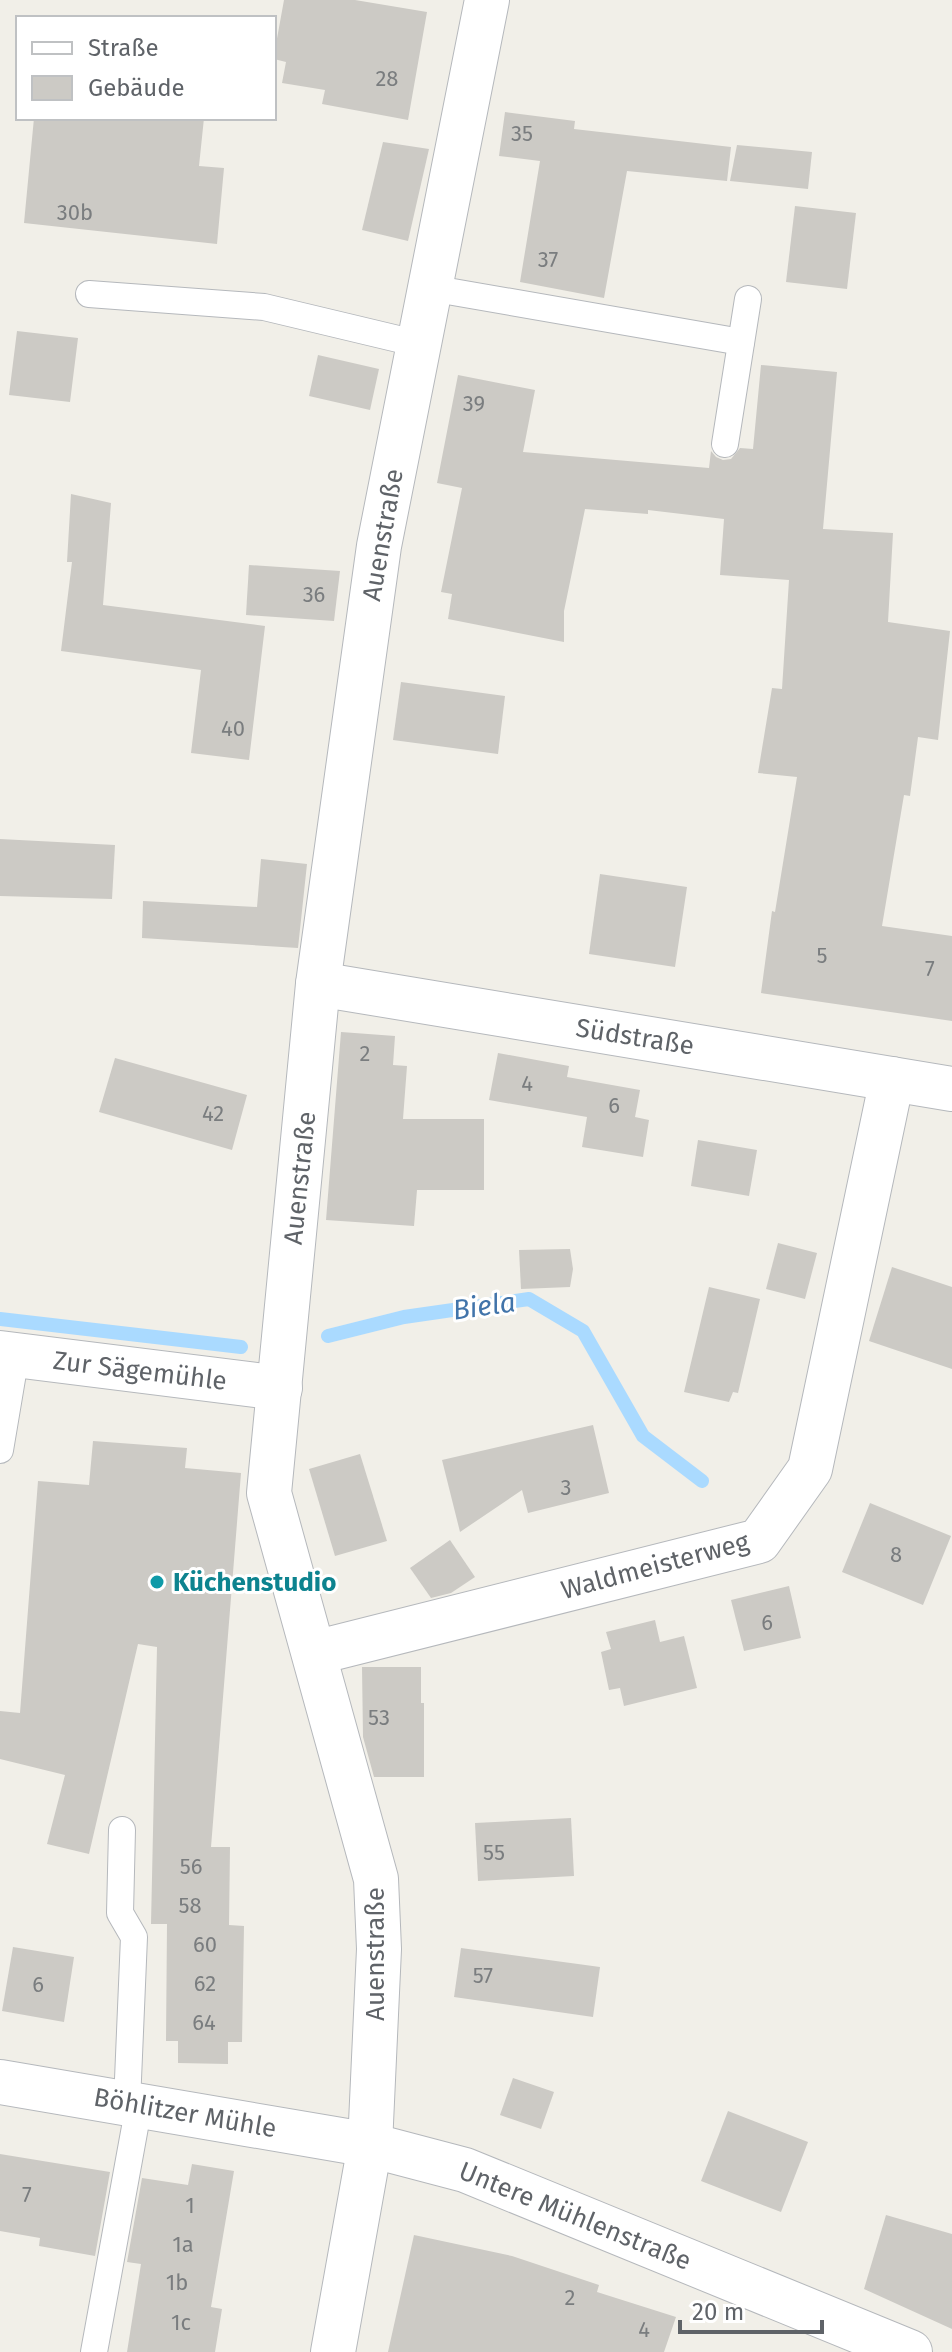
<svg xmlns="http://www.w3.org/2000/svg" width="952" height="2352" font-family="'Fira Sans',sans-serif">
<style>
.lines{fill:none;stroke-linecap:round;stroke-linejoin:round}
.stream{stroke:#aadaff;stroke-width:14}
.building{fill:#cccac5}
.service-casing{stroke:#b5b8bc;stroke-width:28}
.minor-casing{stroke:#b5b8bc;stroke-width:46}
.service{stroke:#fff;stroke-width:26}
.minor{stroke:#fff;stroke-width:44}
.culture-dot{fill:#0f9aa8;stroke:#fff;stroke-width:3}
.labels{text-anchor:middle;dominant-baseline:central;stroke-width:6;stroke-linejoin:round;paint-order:stroke}
.number-label{font-size:22px;fill:#7a7d7f}
.street-label{font-size:26px;fill:#5f6368;stroke:#fff}
.culture-label{font-size:26px;font-weight:bold;fill:#0d838f;stroke:#fff;text-anchor:start}
.water-label{font-size:28px;font-style:italic;fill:#4174aa;stroke:#fff}
</style>
<rect width="100%" height="100%" fill="#f1efe8"/>
<g class="lines">
<g class="stream">
<polyline points="0,1319 241,1347"/>
<polyline points="328,1336 404,1317 529,1299 583,1331 643,1436 702,1481"/>
</g>
</g>
<g class="building">
<polygon points="284,0 355,0 427,12 408,120 322,104 325,90 282,83 286,62 274,59 274,55"/>
<polygon points="505,112 575,121 574,129 731,147 727,181 627,171 604,298 520,282 540,161 499,156"/>
<polygon points="34,118 204,118 199,166 224,168 217,244 24,223"/>
<polygon points="383,142 429,149 408,241 362,230"/>
<polygon points="737,145 812,152 808,189 730,181"/>
<polygon points="795,206 856,213 847,289 786,282"/>
<polygon points="17,331 78,338 70,402 9,395"/>
<polygon points="318,355 379,369 370,410 309,396"/>
<polygon points="761,365 837,372 823,529 893,533 888,622 950,631 938,740 918,737 910,796 904,795 882,926 952,936 952,1021 761,993 772,911 775,912 797,777 758,773 772,688 782,689 789,580 720,575 724,519 648,510 648,514 585,509 564,611 564,642 448,619 452,594 441,592 462,488 437,483 458,375 535,390 523,452 709,468 711,451 716,457 723,460 731,459 740,448 753,449"/>
<polygon points="71,494 111,503 103,605 265,626 249,760 191,753 201,670 61,651 72,562 67,562"/>
<polygon points="249,565 340,571 334,621 246,615"/>
<polygon points="401,682 505,696 498,754 393,740"/>
<polygon points="0,839 115,845 112,899 0,896"/>
<polygon points="261,859 307,864 298,948 142,938 143,901 257,907"/>
<polygon points="600,874 687,887 675,967 589,954"/>
<polygon points="341,1032 395,1036 393,1065 407,1066 403,1119 484,1119 484,1190 417,1190 414,1226 326,1220"/>
<polygon points="498,1053 569,1066 567,1077 640,1090 635,1117 649,1120 643,1157 582,1147 587,1117 489,1100"/>
<polygon points="115,1058 247,1095 232,1150 99,1112"/>
<polygon points="698,1140 757,1150 749,1196 691,1186"/>
<polygon points="778,1243 817,1253 805,1299 766,1289"/>
<polygon points="570,1249 573,1269 570,1287 521,1289 519,1250"/>
<polygon points="892,1267 952,1287 952,1369 869,1341"/>
<polygon points="709,1287 760,1299 738,1393 733,1392 729,1402 684,1392"/>
<polygon points="593,1425 609,1493 528,1513 522,1490 460,1532 442,1460"/>
<polygon points="93,1441 187,1448 185,1468 241,1473 211,1847 230,1847 229,1925 244,1926 242,2042 228,2042 228,2064 178,2063 178,2041 166,2041 167,1924 151,1924 157,1647 138,1644 89,1854 47,1844 65,1775 0,1759 0,1711 20,1713 38,1481 89,1485"/>
<polygon points="360,1454 387,1541 335,1556 309,1469"/>
<polygon points="870,1503 951,1536 923,1605 842,1572"/>
<polygon points="450,1540 475,1577 451,1593 431,1598 410,1568"/>
<polygon points="789,1586 801,1638 744,1651 731,1600"/>
<polygon points="655,1620 660,1642 684,1636 697,1688 624,1706 620,1688 609,1690 601,1652 611,1649 606,1632"/>
<polygon points="362,1667 421,1667 421,1703 424,1703 424,1777 374,1777 363,1737"/>
<polygon points="571,1818 574,1876 478,1881 475,1823"/>
<polygon points="13,1947 74,1957 64,2022 2,2011"/>
<polygon points="461,1948 600,1967 593,2017 454,1997"/>
<polygon points="513,2078 554,2092 541,2129 500,2115"/>
<polygon points="728,2111 808,2142 781,2212 701,2181"/>
<polygon points="0,2154 110,2172 95,2256 39,2246 40,2238 0,2231"/>
<polygon points="192,2164 234,2171 211,2307 222,2309 215,2352 127,2352 141,2264 127,2262 142,2178 188,2185"/>
<polygon points="886,2215 952,2234 952,2329 864,2289"/>
<polygon points="414,2235 512,2256 599,2285 597,2292 676,2317 664,2352 388,2352"/>
</g>
<g class="lines">
<g class="service-casing">
<g id="service">
<polyline points="430,288 741,342"/>
<polyline points="89,294 264,307 419,344"/>
<polyline points="725,444 748,299"/>
<polyline points="0,1450 16,1355"/>
<polyline points="122,1830 120,1913 134,1937 127,2103"/>
<polyline points="94,2352 139,2105"/>
</g>
</g>
<g class="minor-casing">
<g id="minor">
<polyline points="318,984 952,1089"/>
<polyline points="0,1353 280,1388"/>
<polyline points="314,1653 759,1541 810,1469 892,1079"/>
<polyline points="0,2082 370,2145 465,2170 910,2352"/>
<polyline points="333,2352 370,2145 379,1949 376,1879 269,1493 318,984 379,546 487,0"/>
</g>
</g>
<use href="#service" class="service"/>
<use href="#minor" class="minor"/>
</g>
<circle class="culture-dot" cx="157" cy="1582" r="8"/>
<g class="labels">
<g class="number-label">
<text x="387" y="78">28</text>
<text x="522" y="133">35</text>
<text x="75" y="212">30b</text>
<text x="548" y="259">37</text>
<text x="474" y="403">39</text>
<text x="314" y="594">36</text>
<text x="233" y="728">40</text>
<text x="822" y="955">5</text>
<text x="930" y="968">7</text>
<text x="365" y="1053">2</text>
<text x="527" y="1083">4</text>
<text x="614" y="1105">6</text>
<text x="213" y="1113">42</text>
<text x="566" y="1487">3</text>
<text x="896" y="1554">8</text>
<text x="767" y="1622">6</text>
<text x="379" y="1717">53</text>
<text x="494" y="1852">55</text>
<text x="191" y="1866">56</text>
<text x="190" y="1905">58</text>
<text x="205" y="1944">60</text>
<text x="483" y="1975">57</text>
<text x="205" y="1983">62</text>
<text x="38" y="1984">6</text>
<text x="204" y="2022">64</text>
<text x="27" y="2194">7</text>
<text x="190" y="2205">1</text>
<text x="183" y="2244">1a</text>
<text x="177" y="2282">1b</text>
<text x="570" y="2297">2</text>
<text x="181" y="2322">1c</text>
<text x="644" y="2329">4</text>
</g>
<g class="street-label">
<text transform="translate(383 535) rotate(-80)">Auenstraße</text>
<text transform="translate(635 1037) rotate(9)">Südstraße</text>
<text transform="translate(300 1178) rotate(-84)">Auenstraße</text>
<text transform="translate(140 1371) rotate(7)">Zur Sägemühle</text>
<text transform="translate(655 1566) rotate(-15)">Waldmeisterweg</text>
<text transform="translate(375 1954) rotate(-90)">Auenstraße</text>
<text transform="translate(185 2113) rotate(10)">Böhlitzer Mühle</text>
<text transform="translate(575 2216) rotate(22)">Untere Mühlenstraße</text>
</g>
<g class="culture-label">
<text x="173" y="1582">Küchenstudio</text>
</g>
<g class="water-label">
<text transform="translate(484 1306) rotate(-8)">Biela</text>
</g>
</g>
<rect x="16" y="16" width="260" height="104" fill="#ffffff" stroke="#bfc1c3" stroke-width="2"/>
<rect x="32" y="42" width="40" height="12" fill="#ffffff" stroke="#bfc1c3" stroke-width="2"/>
<text x="88" y="56" font-size="24" fill="#5f6368">Straße</text>
<rect x="32" y="76" width="40" height="24" fill="#cccac5" stroke="#bfc1c3" stroke-width="2"/>
<text x="88" y="96" font-size="24" fill="#5f6368">Gebäude</text>
<path d="M680 2320v12h142v-12" fill="none" stroke="#5f6368" stroke-width="4"/>
<text x="692" y="2320" font-size="24" fill="#5f6368" stroke="#ffffff" stroke-width="6" paint-order="stroke">20 m</text>
</svg>
